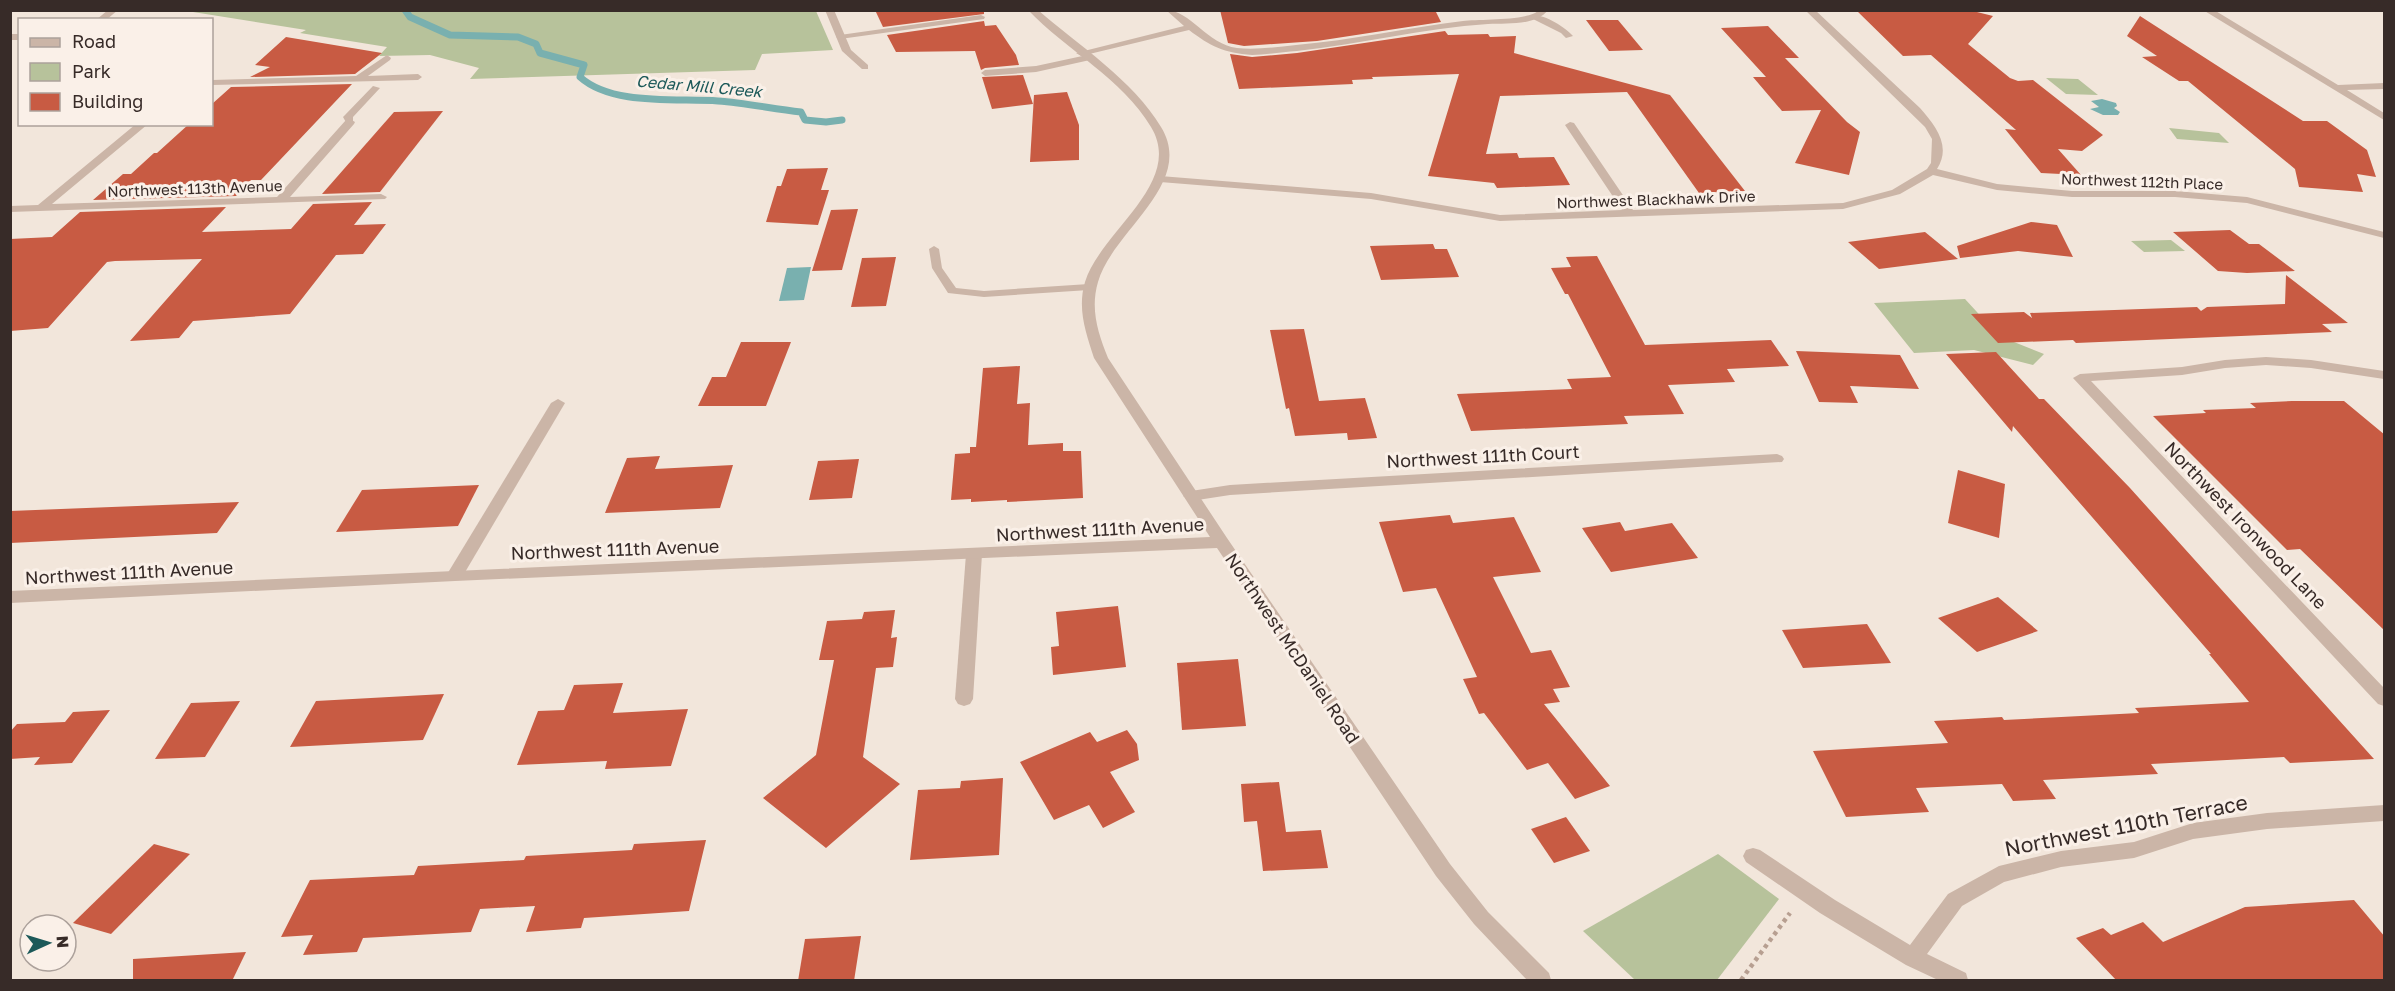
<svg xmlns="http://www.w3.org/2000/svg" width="2395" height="991" font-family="'Golos Text',sans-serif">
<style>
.green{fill:#b7c29b}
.water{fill:#79b0af}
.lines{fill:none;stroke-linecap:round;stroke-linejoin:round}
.stream{stroke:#79b0af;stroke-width:7}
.building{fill:#c85b43}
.path{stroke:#b79f91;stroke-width:4.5;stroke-dasharray:4 4;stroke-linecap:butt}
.service{fill:#cbb5a7;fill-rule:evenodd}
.minor{fill:#cbb5a7;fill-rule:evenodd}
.tertiary{fill:#cbb5a7;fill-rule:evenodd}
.labels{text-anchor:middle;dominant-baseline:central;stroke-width:6;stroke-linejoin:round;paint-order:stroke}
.far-street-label{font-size:15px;fill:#372b28;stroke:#faf0e8}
.far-water-label{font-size:16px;font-style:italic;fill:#1c5959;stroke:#faf0e8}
.street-label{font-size:18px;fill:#372b28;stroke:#faf0e8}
.near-street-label{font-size:21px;fill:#372b28;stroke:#faf0e8}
</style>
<rect width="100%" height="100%" fill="#f2e6db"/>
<g class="green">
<polygon points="195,10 816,11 833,50 762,54 755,70 470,79 479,68 430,55 379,56 387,47 300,33 306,30 193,12"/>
<polygon points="2046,78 2078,79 2098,95 2066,94"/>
<polygon points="2169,128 2219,133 2229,143 2177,139"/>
<polygon points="2171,240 2185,251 2144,252 2131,241"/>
<polygon points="1965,299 1999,336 2044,354 2033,365 1974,350 1914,353 1874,303"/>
<polygon points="1718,854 1779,899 1717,980 1635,980 1583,931"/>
</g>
<g class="water">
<polygon points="2102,99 2116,103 2117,106 2114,108 2120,112 2118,115 2103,115 2090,109 2099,107 2091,101"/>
<polygon points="811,267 804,300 779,301 787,268"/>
</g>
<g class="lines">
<path class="stream" d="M405 10 410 17 450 35 518 37 536 44 540 53 584 65 580 77C612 106 677 98 718 101 746 103 773 109 801 112L805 120 826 122 842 120"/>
</g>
<g class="building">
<polygon points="875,10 984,10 984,14 883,27"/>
<polygon points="1220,10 1435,10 1441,22 1317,41 1244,46 1228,43"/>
<polygon points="1856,10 1969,10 1993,16 1968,44 2010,78 2018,81 2033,80 2103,135 2082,151 2058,149 2081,175 2041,173 2005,129 2016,130 1931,55 1903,56"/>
<polygon points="2140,16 2303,121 2327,121 2367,150 2376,177 2357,174 2363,192 2299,187 2295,169 2188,81 2179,81 2142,57 2157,56 2127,36"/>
<polygon points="1586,20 1618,20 1643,50 1609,51"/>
<polygon points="984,21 985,26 996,25 1016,55 1019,65 985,68 981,70 975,51 896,52 887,35"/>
<polygon points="1768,26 1799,58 1785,58 1847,122 1860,132 1849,175 1795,163 1821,110 1782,111 1753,77 1766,77 1721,28"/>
<polygon points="1445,31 1448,35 1488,34 1490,37 1516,36 1514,53 1670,95 1745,191 1699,193 1627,92 1500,96 1486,154 1517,153 1519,158 1554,157 1570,185 1497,188 1494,183 1428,176 1459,74 1372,77 1373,79 1352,80 1353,84 1239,89 1230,54 1252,57 1297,53"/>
<polygon points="286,37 382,53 355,74 250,77 270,67 255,65"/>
<polygon points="1023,75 1033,104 992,109 982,77"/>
<polygon points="352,84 261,180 251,180 236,196 93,200 123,174 131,174 154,153 157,153 189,124 212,124 212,104 231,87"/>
<polygon points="1067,92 1079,125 1079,160 1030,162 1034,95"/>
<polygon points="443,111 380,192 322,194 394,112"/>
<polygon points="828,168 821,190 829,190 818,225 766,222 777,186 781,186 787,169"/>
<polygon points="372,202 354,225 386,224 363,254 336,255 290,314 193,321 179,338 130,341 202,259 115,261 107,262 48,328 10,331 10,239 52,237 80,212 226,207 202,232 291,229 313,204"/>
<polygon points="858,209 842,270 812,271 831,210"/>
<polygon points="2031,222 2057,225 2073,257 2018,251 1960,258 1957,246"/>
<polygon points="2230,230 2249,244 2259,244 2295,271 2247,273 2218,271 2173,232"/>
<polygon points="1925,232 1958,259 1879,269 1848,242"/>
<polygon points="1433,244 1435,249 1447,249 1459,277 1381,280 1370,246"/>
<polygon points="1597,256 1645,345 1771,340 1789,366 1727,369 1735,382 1668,385 1684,414 1624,416 1628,424 1471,431 1457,394 1572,389 1567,379 1611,377 1568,294 1565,294 1551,268 1571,267 1566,257"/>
<polygon points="896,257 886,306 851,307 862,258"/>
<polygon points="2286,275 2348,323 2322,324 2332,332 2076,343 2073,340 1998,343 1971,314 2024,312 2032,318 2030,313 2197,307 2201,311 2207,307 2285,304"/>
<polygon points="1304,329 1319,401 1365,398 1377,438 1348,440 1347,433 1295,436 1289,408 1286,409 1270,330"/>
<polygon points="741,342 791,342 766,406 698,406 712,377 726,377"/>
<polygon points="1796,351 1900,355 1919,389 1850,386 1858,403 1819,402"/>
<polygon points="1996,352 2039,399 2044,399 2130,488 2374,759 2290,763 2284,757 2151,764 2158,774 2043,780 2056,799 2013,801 2002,784 1916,788 1929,812 1846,817 1813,751 1948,743 1934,721 2002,717 2004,720 2139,713 2135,708 2249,702 2209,654 2211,654 2013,426 2012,432 1946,354"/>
<polygon points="1020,366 1017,404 1030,403 1028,445 1063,443 1063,451 1081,451 1083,498 1007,502 1007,500 971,502 971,499 951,500 955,454 970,453 970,447 976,447 983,368"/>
<polygon points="2292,401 2344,401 2385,435 2385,631 2300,549 2287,550 2153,416 2206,413 2203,410 2256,408 2250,403"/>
<polygon points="660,456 655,469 733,465 720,508 605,513 627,458"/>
<polygon points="859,459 852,498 809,500 818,461"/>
<polygon points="1958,470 2005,484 1999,538 1948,523"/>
<polygon points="479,485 458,526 336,532 362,490"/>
<polygon points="239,502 217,533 10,543 10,511"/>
<polygon points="1450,515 1453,523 1514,517 1541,572 1493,577 1531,653 1551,650 1570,687 1553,689 1560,702 1544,704 1610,786 1575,799 1548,763 1527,770 1484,713 1479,714 1463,679 1477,677 1436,588 1403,592 1379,522"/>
<polygon points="1620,522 1625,531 1672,523 1698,558 1611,572 1582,528"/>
<polygon points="1998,597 2038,631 1977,652 1938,618"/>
<polygon points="1118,606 1126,667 1053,675 1051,647 1059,646 1056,612"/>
<polygon points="895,610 891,638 897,637 893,667 876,668 863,757 900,784 826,848 763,798 816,755 834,660 819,660 827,621 862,619 864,612"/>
<polygon points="1867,624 1891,663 1803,668 1782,630"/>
<polygon points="1238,659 1246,726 1182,730 1177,663"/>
<polygon points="623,683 613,713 688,709 671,766 605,769 607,761 517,765 538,711 564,710 574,685"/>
<polygon points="444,694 423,740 290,747 316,701"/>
<polygon points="240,701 205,757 155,759 191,703"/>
<polygon points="110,710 72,763 34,765 40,757 10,759 10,732 17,724 65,722 73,712"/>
<polygon points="1127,730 1137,744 1139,760 1110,772 1135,812 1103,828 1089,805 1054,820 1020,762 1090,732 1097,742"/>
<polygon points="1003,778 999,855 910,860 918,790 960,788 961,781"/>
<polygon points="1279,782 1286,832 1321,830 1328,868 1263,871 1257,821 1244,822 1241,784"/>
<polygon points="1566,817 1590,851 1554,863 1531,829"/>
<polygon points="706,840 689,911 584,918 581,928 526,932 535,906 480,909 471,932 363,938 357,952 303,955 313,935 281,937 310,880 414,875 418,866 524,860 526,856 632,850 634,844"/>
<polygon points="154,844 190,854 111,934 73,923"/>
<polygon points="2354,900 2385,937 2385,981 2117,981 2076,938 2103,928 2111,935 2143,922 2163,942 2245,907"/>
<polygon points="861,936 854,981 798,981 805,939"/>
<polygon points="246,952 232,981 133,981 133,959"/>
</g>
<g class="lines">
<polyline class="path" points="1741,980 1790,913"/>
<g class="service">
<polygon points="981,15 985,17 984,19 840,39 836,37 840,35"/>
<path d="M1533 15C1546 15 1565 27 1573 36L1566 38 1561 33 1533 19Z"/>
<polygon points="387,55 391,58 390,60 368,76 418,74 422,77 418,80 212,85 212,80 356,76"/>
<polygon points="1087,55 1090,56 1090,60 1036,72 985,76 981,73 985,70 1036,66"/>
<polygon points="373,86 380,88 353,117 353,124 347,124 343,117 345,115"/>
<polygon points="934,246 939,249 942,268 956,288 984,291 1089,284 1095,287 1089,290 984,297 948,293 932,268 929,249"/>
</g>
<g class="minor">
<polygon points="108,10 118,10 106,20 96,20"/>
<polygon points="825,10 834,10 851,50 868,65 868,69 862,69 842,51"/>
<path d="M1166 10C1190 10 1207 44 1237 48 1256 50 1276 47 1296 45 1352 40 1407 28 1463 21 1479 19 1530 21 1539 10H1548C1536 26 1507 23 1488 24 1424 28 1361 44 1297 51 1282 52 1266 55 1252 55 1224 53 1210 46 1189 30L1081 56 1076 53 1184 26Z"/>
<path d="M1805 10H1815L1920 108C1935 125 1952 146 1937 169L1997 184 2072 191H2175L2247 197 2384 232V238L2247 203 2175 197H2072L1997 190 1933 175 1900 194 1843 209 1500 221 1371 199 1160 182 1155 179 1160 176 1371 193 1500 215 1622 210 1565 125 1570 122 1574 123 1633 210 1843 203 1892 190 1927 169 1931 163 1932 139 1925 127Z"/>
<polygon points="2203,10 2214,10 2338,85 2384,83 2384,89 2347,90 2384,113 2384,120"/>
<rect x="10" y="34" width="10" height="6"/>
<polygon points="350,119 355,122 354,124 290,197 381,194 387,197 385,199 10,212 10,206 38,205 136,124 148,124 52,204 277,197 346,120"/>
<polygon points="2266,357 2311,360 2384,371 2384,379 2311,368 2266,365 2225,368 2182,375 2091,381 2384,688 2384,706 2378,704 2073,378 2080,374 2182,367 2225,360"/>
<polygon points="558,399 565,403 461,579 449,579 447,575 449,571 551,403"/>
<polygon points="1777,454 1782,456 1784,459 1782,462 1230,495 1191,501 1183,496 1191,491 1230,485"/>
<polygon points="974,549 980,550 982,554 973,699 970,704 964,706 958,704 955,699 966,554 968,550"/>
<polygon points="2384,805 2384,821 2267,829 2193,839 2134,858 2061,867 2004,882 1962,906 1927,954 1966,973 1968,980 1938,980 1906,965 1820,913 1746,862 1743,856 1746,850 1753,848 1760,850 1835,900 1910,945 1948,894 1999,866 2061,851 2134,842 2193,823 2267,813"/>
</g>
<path class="tertiary" d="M1028 10H1038C1077 44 1134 81 1161 127 1196 184 1112 231 1098 282 1090 309 1098 333 1108 358L1227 538 1450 864 1488 912 1549 973 1551 980H1527L1474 924 1436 876 1217 548 455 581 10 603V591L1210 537 1094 358C1086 333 1077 309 1085 282 1100 232 1185 183 1151 127 1122 78 1066 50 1028 10Z"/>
</g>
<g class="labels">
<g class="far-street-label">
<text transform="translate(2142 181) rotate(2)">Northwest 112th Place</text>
<text transform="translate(195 188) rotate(-2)">Northwest 113th Avenue</text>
<text transform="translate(1656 199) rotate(-2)">Northwest Blackhawk Drive</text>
</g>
<g class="far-water-label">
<text transform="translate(699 86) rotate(5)">Cedar Mill Creek</text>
</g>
<g class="street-label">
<text transform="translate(1483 456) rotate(-3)">Northwest 111th Court</text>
<text transform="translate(2246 525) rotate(46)">Northwest Ironwood Lane</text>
<text transform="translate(1100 529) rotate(-3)">Northwest 111th Avenue</text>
<text transform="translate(615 549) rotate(-2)">Northwest 111th Avenue</text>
<text transform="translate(129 572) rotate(-3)">Northwest 111th Avenue</text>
<text transform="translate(1293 648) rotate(56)">Northwest McDaniel Road</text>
</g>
<g class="near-street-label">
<text transform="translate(2126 825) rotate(-11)">Northwest 110th Terrace</text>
</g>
</g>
<rect width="2395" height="991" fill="none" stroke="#372b28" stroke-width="24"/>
<rect x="18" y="18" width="195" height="108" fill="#faf0e8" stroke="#aca19b" stroke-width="1.5"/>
<rect x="30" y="38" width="30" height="9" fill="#cbb5a7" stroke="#aca19b" stroke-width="1.5"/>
<text x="72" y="48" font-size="18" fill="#372b28">Road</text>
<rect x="30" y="63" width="30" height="18" fill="#b7c29b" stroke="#aca19b" stroke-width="1.5"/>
<text x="72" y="78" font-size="18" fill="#372b28">Park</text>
<rect x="30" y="93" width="30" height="18" fill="#c85b43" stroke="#aca19b" stroke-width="1.5"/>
<text x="72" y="108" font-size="18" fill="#372b28">Building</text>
<g transform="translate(48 943) rotate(86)"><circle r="28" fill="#faf0e8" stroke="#aca19b" stroke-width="1.5"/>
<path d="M0-4.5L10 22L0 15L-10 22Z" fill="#1c5959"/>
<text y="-9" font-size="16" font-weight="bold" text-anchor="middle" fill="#372b28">N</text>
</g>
</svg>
